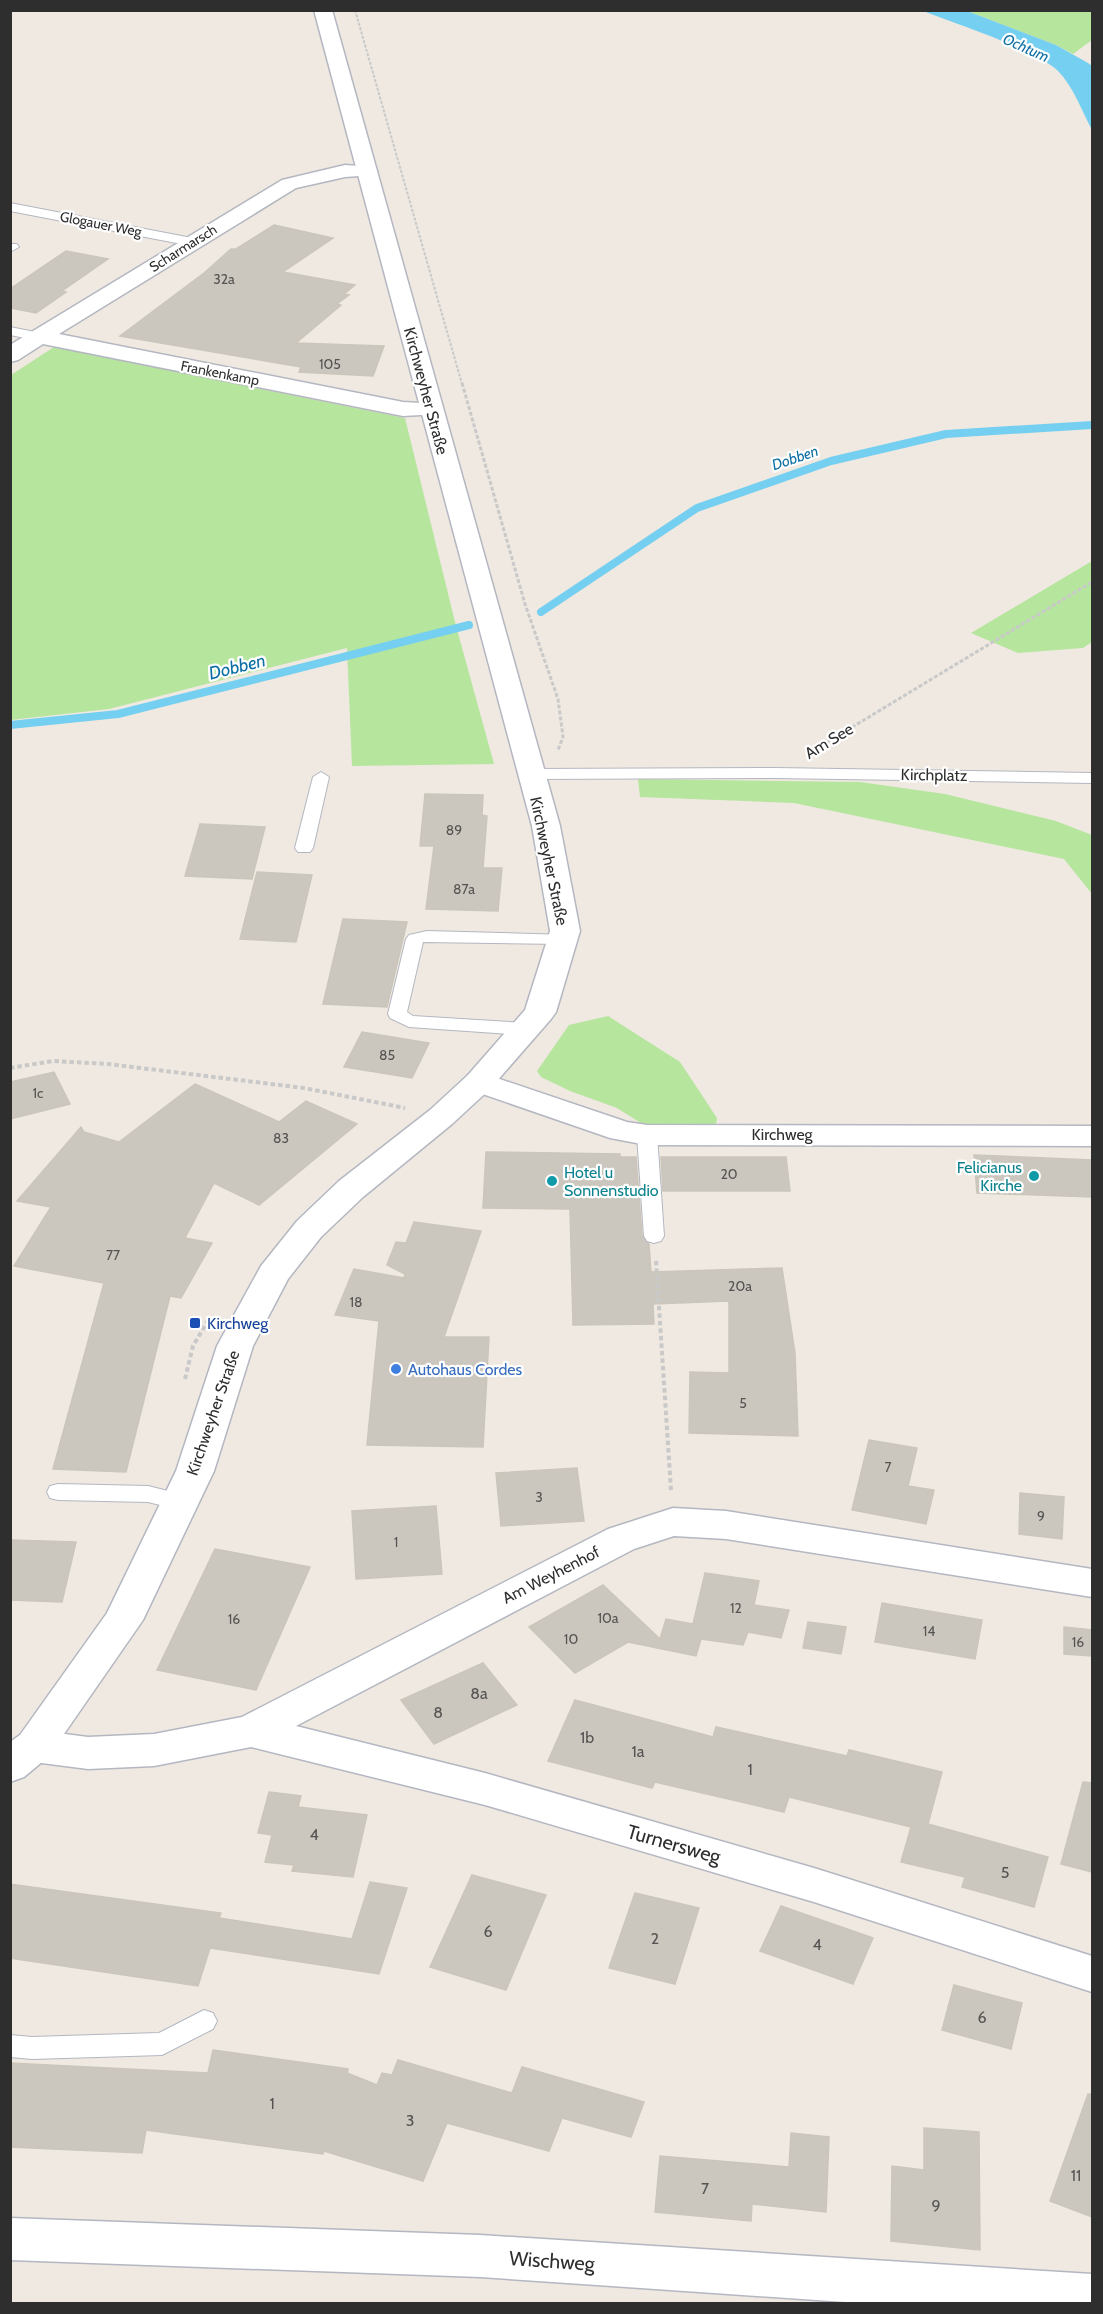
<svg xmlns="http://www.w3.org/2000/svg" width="1103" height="2314" font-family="Cabin,sans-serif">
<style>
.green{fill:#b6e59e}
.water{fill:#75cff0}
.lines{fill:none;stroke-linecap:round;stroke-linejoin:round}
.stream{stroke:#75cff0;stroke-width:8}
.building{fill:#cbc7bf;stroke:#cbc5ba;stroke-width:1.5}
.service-casing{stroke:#b4b7c1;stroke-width:2}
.minor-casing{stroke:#b4b7c1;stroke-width:3}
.secondary-casing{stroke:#b4b7c1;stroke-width:3}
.path-far2{stroke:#c9c9c9;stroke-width:2;stroke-dasharray:3 1.5;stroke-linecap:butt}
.path-far1{stroke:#c9c9c9;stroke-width:3;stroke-dasharray:4 2;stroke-linecap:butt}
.path{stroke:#c9c9c9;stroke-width:4;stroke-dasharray:4.5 3;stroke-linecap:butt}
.service{fill:#fff;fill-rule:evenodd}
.minor{fill:#fff;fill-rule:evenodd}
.secondary{fill:#fff;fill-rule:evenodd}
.culture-dot{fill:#0f9aa8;stroke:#fff;stroke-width:2}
.transit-dot{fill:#1a4fb4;stroke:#fff;stroke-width:2}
.shop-dot{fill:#3f7fe0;stroke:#fff;stroke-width:2}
.labels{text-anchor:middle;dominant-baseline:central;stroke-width:4.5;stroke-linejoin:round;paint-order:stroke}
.far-street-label{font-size:14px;fill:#2e2e2e;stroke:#fff}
.number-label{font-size:14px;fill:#555452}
.far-water-label{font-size:15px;font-style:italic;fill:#0d6fa3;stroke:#fff}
.street-label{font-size:16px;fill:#2e2e2e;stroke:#fff}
.culture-label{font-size:16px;fill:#0d838f;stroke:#fff;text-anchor:end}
.transit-label{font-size:16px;fill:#164399;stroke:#fff;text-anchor:start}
.shop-label{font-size:16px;fill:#366cbe;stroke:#fff;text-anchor:start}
.near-number-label{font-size:16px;fill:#555452}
.water-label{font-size:18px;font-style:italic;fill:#0d6fa3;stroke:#fff}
.near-street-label{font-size:20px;fill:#2e2e2e;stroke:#fff}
</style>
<rect width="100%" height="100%" fill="#efe9e1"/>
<g class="green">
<polygon points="967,11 1092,11 1092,40 1073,54 1056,45"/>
<polygon points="54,347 405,418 455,622 494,764 352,766 347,648 109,709 11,720 11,375"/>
<polygon points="1092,561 1092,642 1083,648 1018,653 971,633"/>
<polygon points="638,779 860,782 945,794 1056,821 1092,835 1092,894 1064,859 794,803 640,797"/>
<polygon points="608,1016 680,1062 717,1118 716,1125 647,1127 617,1108 570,1091 541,1077 537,1071 569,1025"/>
</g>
<path class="water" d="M923 11H967L1056 45 1088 63 1092 66V130C1082 111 1073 86 1058 71 1037 50 954 23 923 11Z"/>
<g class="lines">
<g class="stream">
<polyline points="541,612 697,508 831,461 946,434 1092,425"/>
<polyline points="10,725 118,714 469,625"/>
</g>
</g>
<g class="building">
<polygon points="274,225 333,238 283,272 355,285 344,294 349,295 337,304 341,305 296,343 384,346 373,376 299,372 301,367 120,336 204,273 231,249 236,249"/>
<polygon points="66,251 108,259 62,291 66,292 36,313 10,308 10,289"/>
<polygon points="425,794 483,795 482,815 487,816 483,868 502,868 498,911 426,909 434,846 420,846"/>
<polygon points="200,824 265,827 252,879 185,876"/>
<polygon points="257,872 312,875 296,942 240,939"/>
<polygon points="343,919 407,922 387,1007 323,1004"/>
<polygon points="362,1032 429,1043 412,1078 344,1067"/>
<polygon points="54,1072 70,1104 10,1119 10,1082"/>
<polygon points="195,1084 279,1122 306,1101 357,1124 259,1205 214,1183 185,1238 212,1243 181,1298 170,1296 126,1472 53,1469 104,1283 14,1266 51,1207 17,1201 81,1127 84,1132 119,1142"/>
<polygon points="486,1152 620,1154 620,1157 636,1157 642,1236 649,1244 651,1272 782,1268 795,1353 798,1436 689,1433 690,1372 729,1373 729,1301 653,1304 654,1324 573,1325 570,1209 483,1208"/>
<polygon points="974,1155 1092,1160 1092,1197 977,1193"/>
<polygon points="661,1157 786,1157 790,1191 663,1191"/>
<polygon points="414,1222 481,1231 444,1337 489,1337 483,1447 367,1445 379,1321 335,1315 354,1269 404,1278 405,1274 387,1265 396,1242 406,1243"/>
<polygon points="869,1440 917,1448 908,1486 934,1490 926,1524 852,1510"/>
<polygon points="577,1468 584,1521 501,1526 496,1473"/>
<polygon points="1020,1493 1064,1497 1062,1539 1019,1534"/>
<polygon points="436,1506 442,1574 356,1579 352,1511"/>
<polygon points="10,1540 76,1542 62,1602 10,1600"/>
<polygon points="215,1549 310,1567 256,1690 157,1670"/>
<polygon points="705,1573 759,1581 754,1605 789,1610 781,1638 748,1632 743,1645 701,1639 696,1656 628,1642 575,1673 529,1627 603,1585 660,1639 666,1619 693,1624"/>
<polygon points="882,1603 982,1620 975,1659 875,1642"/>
<polygon points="808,1622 846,1627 841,1654 803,1648"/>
<polygon points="1064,1627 1092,1630 1092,1656 1064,1654"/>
<polygon points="483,1663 517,1705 434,1744 401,1700"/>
<polygon points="575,1700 713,1737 716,1727 847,1756 849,1750 942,1772 928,1824 1048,1857 1034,1907 962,1887 965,1877 901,1862 911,1827 789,1797 784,1812 655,1782 652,1788 548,1761"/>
<polygon points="1083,1782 1092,1783 1092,1872 1061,1864"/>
<polygon points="269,1792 301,1796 298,1807 367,1815 353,1877 292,1871 294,1865 265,1862 272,1835 258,1833"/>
<polygon points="472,1875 546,1895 506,1990 430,1967"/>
<polygon points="370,1882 407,1888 379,1974 210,1948 198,1986 10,1958 10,1884 221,1913 219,1918 352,1939"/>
<polygon points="635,1893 699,1908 675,1984 609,1968"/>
<polygon points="781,1906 873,1938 853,1984 760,1951"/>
<polygon points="954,1985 1022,2003 1011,2049 942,2030"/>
<polygon points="213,2050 348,2069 347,2073 377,2085 382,2073 392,2075 398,2060 512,2093 522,2067 644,2102 631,2137 562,2118 549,2151 447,2123 423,2181 324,2151 323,2154 146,2130 142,2153 10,2147 10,2063 208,2073"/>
<polygon points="1088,2094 1092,2094 1092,2217 1050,2201"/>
<polygon points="924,2128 979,2132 980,2250 891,2241 892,2166 924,2170"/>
<polygon points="791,2133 829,2137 826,2212 752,2204 751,2221 655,2212 660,2156 789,2167"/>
</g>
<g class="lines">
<g class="service-casing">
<g id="service">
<polygon points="10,203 192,238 198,242 192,246 10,211"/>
<polygon points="10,244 17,244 19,247 10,252"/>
<polygon points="10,327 45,334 47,337 40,341 10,335"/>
<polygon points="775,768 1092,773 1092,783 775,778 530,779 522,774 530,769"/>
<polygon points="321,772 329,777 313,848 310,852 298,852 295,848 313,777"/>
<polygon points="427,931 568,935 571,939 568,943 562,944 423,942 407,1012 413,1016 526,1023 533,1025 535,1029 533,1033 526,1035 409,1027 390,1018 388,1014 406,939 409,935"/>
<polygon points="647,1129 654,1131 657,1135 664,1236 661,1241 654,1243 647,1241 644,1236 637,1135 640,1131"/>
<polygon points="58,1484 148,1486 188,1496 191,1502 188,1508 180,1510 148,1502 58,1500 50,1498 47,1492 50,1486"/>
<polygon points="204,2010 213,2013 217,2021 213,2029 162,2055 32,2059 10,2057 10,2035 32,2037 159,2033"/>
</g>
</g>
<g class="minor-casing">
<g id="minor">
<polygon points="345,165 374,167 377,171 374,175 345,177 296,188 59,334 403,402 438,404 442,409 438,414 403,416 43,344 18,360 10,362 10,345 282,180"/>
<polygon points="479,1072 627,1122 647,1125 1092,1126 1092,1146 647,1145 610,1138 468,1089 463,1082 468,1075"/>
<polygon points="673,1508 726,1511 1092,1569 1092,1597 726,1539 674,1536 634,1549 296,1726 485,1773 814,1868 1092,1956 1092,1992 814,1902 485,1805 251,1747 154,1766 88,1769 34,1762 20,1757 14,1746 20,1735 34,1730 88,1737 154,1734 242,1717 608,1529"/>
<polygon points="10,2218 480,2235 1092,2274 1092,2304 874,2304 480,2277 10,2260"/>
</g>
</g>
<g class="secondary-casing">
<polygon id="secondary" points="314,10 332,10 560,826 580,931 556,1012 551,1019 490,1089 452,1124 363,1197 321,1237 288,1279 253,1346 214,1471 143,1620 48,1757 24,1777 10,1782 10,1742 20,1735 107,1613 176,1471 217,1346 261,1266 297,1221 339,1181 430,1110 468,1075 525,1010 550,931 532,826"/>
</g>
<polyline class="path-far2" points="355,10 462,384"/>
<g class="path-far1">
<polyline points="462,383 525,604 558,699 563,737 558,750"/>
<polyline points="816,749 1092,582"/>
</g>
<g class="path">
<polyline points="10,1068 53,1061 108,1064 304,1088 405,1108"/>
<polyline points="656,1261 671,1490"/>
<polyline points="185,1379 193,1346 210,1317"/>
</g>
<use href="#service" class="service"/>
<use href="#minor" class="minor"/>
<use href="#secondary" class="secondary"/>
</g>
<g class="culture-dot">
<circle cx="1034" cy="1176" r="6"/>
<circle cx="552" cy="1181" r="6"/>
</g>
<rect class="transit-dot" x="189" y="1317" width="12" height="12" rx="3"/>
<circle class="shop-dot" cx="396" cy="1369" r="6"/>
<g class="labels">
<g class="far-street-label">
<text transform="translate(101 224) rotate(11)">Glogauer Weg</text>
<text transform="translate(183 248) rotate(-32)">Scharmarsch</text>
<text transform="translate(220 373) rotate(11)">Frankenkamp</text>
</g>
<g class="number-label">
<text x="224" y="279">32a</text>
<text x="330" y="364">105</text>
<text x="454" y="830">89</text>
<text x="464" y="889">87a</text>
<text x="387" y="1055">85</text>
<text x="38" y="1093">1c</text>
<text x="281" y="1138">83</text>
<text x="729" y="1174">20</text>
<text x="113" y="1255">77</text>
<text x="740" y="1286">20a</text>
<text x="356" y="1302">18</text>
<text x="743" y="1403">5</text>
<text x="888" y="1467">7</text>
<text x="539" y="1497">3</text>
<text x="1041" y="1516">9</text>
<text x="396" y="1542">1</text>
<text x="736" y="1608">12</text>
<text x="608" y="1618">10a</text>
<text x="234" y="1619">16</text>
<text x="929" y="1631">14</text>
<text x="571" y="1639">10</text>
<text x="1078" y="1642">16</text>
</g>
<g class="far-water-label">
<text transform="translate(1026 48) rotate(24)">Ochtum</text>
<text transform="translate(795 458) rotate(-19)">Dobben</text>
</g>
<g class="street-label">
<text transform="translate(426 391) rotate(75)">Kirchweyher Straße</text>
<text transform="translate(829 741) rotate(-31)">Am See</text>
<text transform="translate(934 775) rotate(1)">Kirchplatz</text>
<text transform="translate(549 861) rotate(78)">Kirchweyher Straße</text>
<text x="782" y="1134">Kirchweg</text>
<text transform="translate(213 1413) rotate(-71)">Kirchweyher Straße</text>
<text transform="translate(551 1575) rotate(-27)">Am Weyhenhof</text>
</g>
<g class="culture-label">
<text x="1022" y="1167">Felicianus<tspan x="1022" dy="18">Kirche</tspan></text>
<text x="564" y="1172" text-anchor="start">Hotel u<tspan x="564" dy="18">Sonnenstudio</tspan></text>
</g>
<g class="transit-label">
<text x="207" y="1323">Kirchweg</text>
</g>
<g class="shop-label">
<text x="408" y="1369">Autohaus Cordes</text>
</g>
<g class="near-number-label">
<text x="479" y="1693">8a</text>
<text x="438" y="1712">8</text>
<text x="587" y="1737">1b</text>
<text x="638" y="1751">1a</text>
<text x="750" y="1769">1</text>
<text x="314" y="1834">4</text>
<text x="1005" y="1872">5</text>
<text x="488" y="1931">6</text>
<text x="655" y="1938">2</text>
<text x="817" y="1944">4</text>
<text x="982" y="2017">6</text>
<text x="272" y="2103">1</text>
<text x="410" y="2120">3</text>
<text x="1076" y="2175">11</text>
<text x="705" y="2188">7</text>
<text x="936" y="2205">9</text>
</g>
<g class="water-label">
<text transform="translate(237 667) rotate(-14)">Dobben</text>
</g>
<g class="near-street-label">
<text transform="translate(674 1844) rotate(16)">Turnersweg</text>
<text transform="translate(552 2261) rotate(4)">Wischweg</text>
</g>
</g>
<rect width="1103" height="2314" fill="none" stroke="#2e2e2e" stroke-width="24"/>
</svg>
